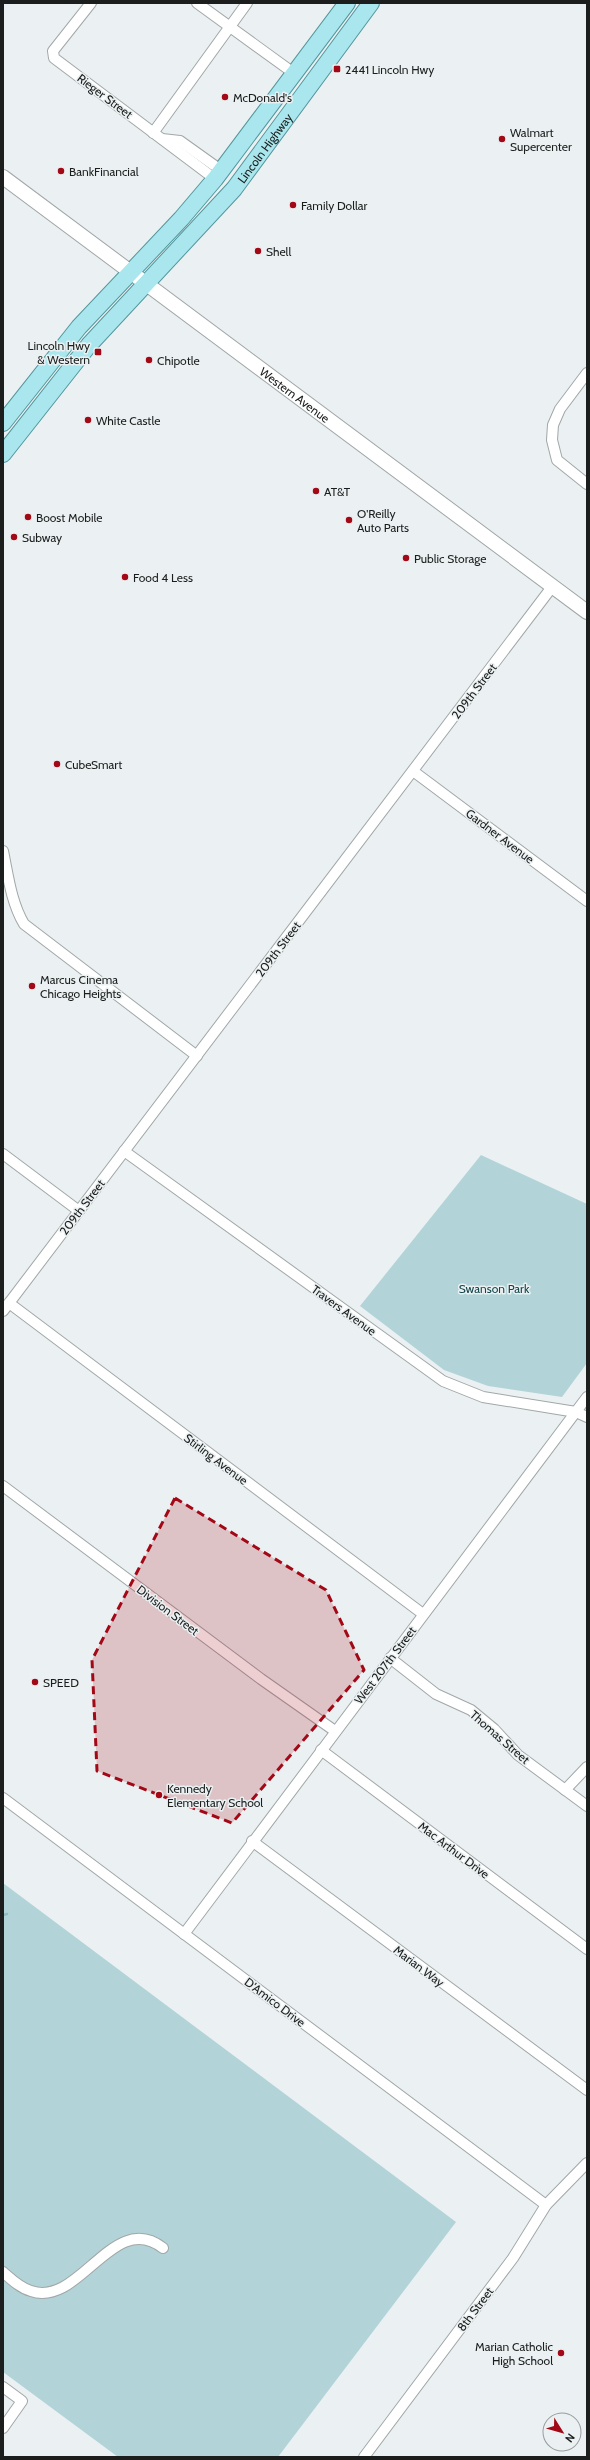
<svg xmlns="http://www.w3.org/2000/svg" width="590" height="2460" font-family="Cabin,sans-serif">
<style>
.green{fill:#b2d4d8}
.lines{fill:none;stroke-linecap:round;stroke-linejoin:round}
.stream{stroke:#87c0c7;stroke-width:2.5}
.street-casing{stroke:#a2a7a8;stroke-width:12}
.secondary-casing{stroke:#a2a7a8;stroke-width:16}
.primary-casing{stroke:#53969d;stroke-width:18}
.street{stroke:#fff;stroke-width:10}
.secondary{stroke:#fff;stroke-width:14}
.primary{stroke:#aae6ed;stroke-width:16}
.marked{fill:#a30817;fill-opacity:0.2;stroke:#a30817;stroke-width:3;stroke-dasharray:8 5;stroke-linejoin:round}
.poi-dot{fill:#a30817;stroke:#ebf1f2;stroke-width:1.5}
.labels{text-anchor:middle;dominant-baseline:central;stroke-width:3;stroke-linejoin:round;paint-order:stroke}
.poi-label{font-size:12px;fill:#1c1e1e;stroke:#ebf1f2;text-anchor:start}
.street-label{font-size:12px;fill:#1c1e1e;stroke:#ebf1f2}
.park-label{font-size:12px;fill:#11454a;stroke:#ebf1f2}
</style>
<rect width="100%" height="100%" fill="#ebf1f2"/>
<g class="green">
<polygon points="481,1155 587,1204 587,1363 562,1397 488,1386 444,1370 360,1306"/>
<polygon points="3,1883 456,2222 278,2457 118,2457 3,2372"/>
</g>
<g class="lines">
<polyline class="stream" points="3,1915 7,1914"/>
<g class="street-casing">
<g id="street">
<polyline points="91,3 53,51 54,58 215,179"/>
<polyline points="197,3 295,74"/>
<polyline points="153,133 247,3"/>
<polyline points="162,139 180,141 222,171"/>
<polyline points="587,373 560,409 553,425 552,440 557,460 587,484"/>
<polyline points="413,771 587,901"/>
<path d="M3 851C8 875 11 902 24 924L197 1056"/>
<polyline points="124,1151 443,1381 483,1397 576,1412 587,1417"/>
<polyline points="3,1154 79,1211"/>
<polyline points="9,1303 423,1614"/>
<polyline points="3,1311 552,587"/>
<polyline points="3,1486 261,1679 335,1731"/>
<polyline points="390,1658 436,1694 471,1710 494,1729 518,1755 587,1806"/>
<polyline points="321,1750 587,1949"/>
<polyline points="565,1790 587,1767"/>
<polyline points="3,1798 546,2205"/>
<polyline points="252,1841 587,2090"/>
<polyline points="184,1934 587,1397"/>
<path d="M3 2272C11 2279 20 2288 31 2291 80 2308 113 2209 163 2248"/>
<polyline points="3,2387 22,2401 3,2428"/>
<polyline points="364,2457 513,2258 546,2205 587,2163"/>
</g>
</g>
<g class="secondary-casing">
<g id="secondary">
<path id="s1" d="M3 177 587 612"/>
</g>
</g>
<g class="primary-casing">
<g id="primary">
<polyline points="3,423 79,327 181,219 215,179 347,3"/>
<path id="s2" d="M3 454 89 345 234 189 371 3"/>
</g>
</g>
<use href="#street" class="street"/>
<use href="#secondary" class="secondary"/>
<use href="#primary" class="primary"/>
</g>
<path class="marked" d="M175 1498 326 1590 364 1670 232 1823 97 1771 92 1660Z"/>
<g class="poi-dot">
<rect x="333" y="65" width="8" height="8" rx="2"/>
<circle cx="225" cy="97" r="4"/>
<circle cx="502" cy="139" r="4"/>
<circle cx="61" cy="171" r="4"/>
<circle cx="293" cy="205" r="4"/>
<circle cx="258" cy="251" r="4"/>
<rect x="94" y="348" width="8" height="8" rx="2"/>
<circle cx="149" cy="360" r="4"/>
<circle cx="88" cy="420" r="4"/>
<circle cx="316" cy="491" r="4"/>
<circle cx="28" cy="517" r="4"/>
<circle cx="349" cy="520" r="4"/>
<circle cx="14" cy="537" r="4"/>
<circle cx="406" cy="558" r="4"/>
<circle cx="125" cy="577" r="4"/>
<circle cx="57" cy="764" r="4"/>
<circle cx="32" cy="986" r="4"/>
<circle cx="35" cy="1682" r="4"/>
<circle cx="159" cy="1795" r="4"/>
<circle cx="561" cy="2353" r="4"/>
</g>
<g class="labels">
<g class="poi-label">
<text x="345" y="69">2441 Lincoln Hwy</text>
<text x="233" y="97">McDonald's</text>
<text x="510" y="132">Walmart<tspan x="510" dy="14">Supercenter</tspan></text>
<text x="69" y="171">BankFinancial</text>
<text x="301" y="205">Family Dollar</text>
<text x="266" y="251">Shell</text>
<text x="90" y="345" text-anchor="end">Lincoln Hwy<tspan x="90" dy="14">&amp; Western</tspan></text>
<text x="157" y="360">Chipotle</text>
<text x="96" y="420">White Castle</text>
<text x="324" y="491">AT&amp;T</text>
<text x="357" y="513">O'Reilly<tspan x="357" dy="14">Auto Parts</tspan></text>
<text x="36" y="517">Boost Mobile</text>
<text x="22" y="537">Subway</text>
<text x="414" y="558">Public Storage</text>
<text x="133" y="577">Food 4 Less</text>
<text x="65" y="764">CubeSmart</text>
<text x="40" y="979">Marcus Cinema<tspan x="40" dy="14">Chicago Heights</tspan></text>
<text x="43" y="1682">SPEED</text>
<text x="167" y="1788">Kennedy<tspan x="167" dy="14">Elementary School</tspan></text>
<text x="553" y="2346" text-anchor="end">Marian Catholic<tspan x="553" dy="14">High School</tspan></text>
</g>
<g class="street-label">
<text transform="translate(105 96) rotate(37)">Rieger Street</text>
<text stroke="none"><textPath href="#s2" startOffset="403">Lincoln Highway</textPath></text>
<text stroke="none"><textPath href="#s1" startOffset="364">Western Avenue</textPath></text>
<text transform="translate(474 691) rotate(-53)">209th Street</text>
<text transform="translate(500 836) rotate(37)">Gardner Avenue</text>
<text transform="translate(278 949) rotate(-53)">209th Street</text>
<text transform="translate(82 1207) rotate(-53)">209th Street</text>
<text transform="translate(344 1310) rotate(36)">Travers Avenue</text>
<text transform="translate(216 1459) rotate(37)">Stirling Avenue</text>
<text transform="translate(168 1610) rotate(37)">Division Street</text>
<text transform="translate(385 1665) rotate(-53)">West 207th Street</text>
<text transform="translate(500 1737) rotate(41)">Thomas Street</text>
<text transform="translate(454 1850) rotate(37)">Mac Arthur Drive</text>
<text transform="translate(419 1966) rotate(37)">Marian Way</text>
<text transform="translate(275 2002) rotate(37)">D'Amico Drive</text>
<text transform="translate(475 2309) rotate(-53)">8th Street</text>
</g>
<g class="park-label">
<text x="494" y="1288">Swanson Park</text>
</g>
</g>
<rect width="590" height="2460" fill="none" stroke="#1c1e1e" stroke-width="8"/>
<g transform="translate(562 2432) rotate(127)"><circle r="19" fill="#ebf1f2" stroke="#989d9d"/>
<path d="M0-3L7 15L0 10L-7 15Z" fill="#a30817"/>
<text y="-6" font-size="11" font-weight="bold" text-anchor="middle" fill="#1c1e1e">N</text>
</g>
</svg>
